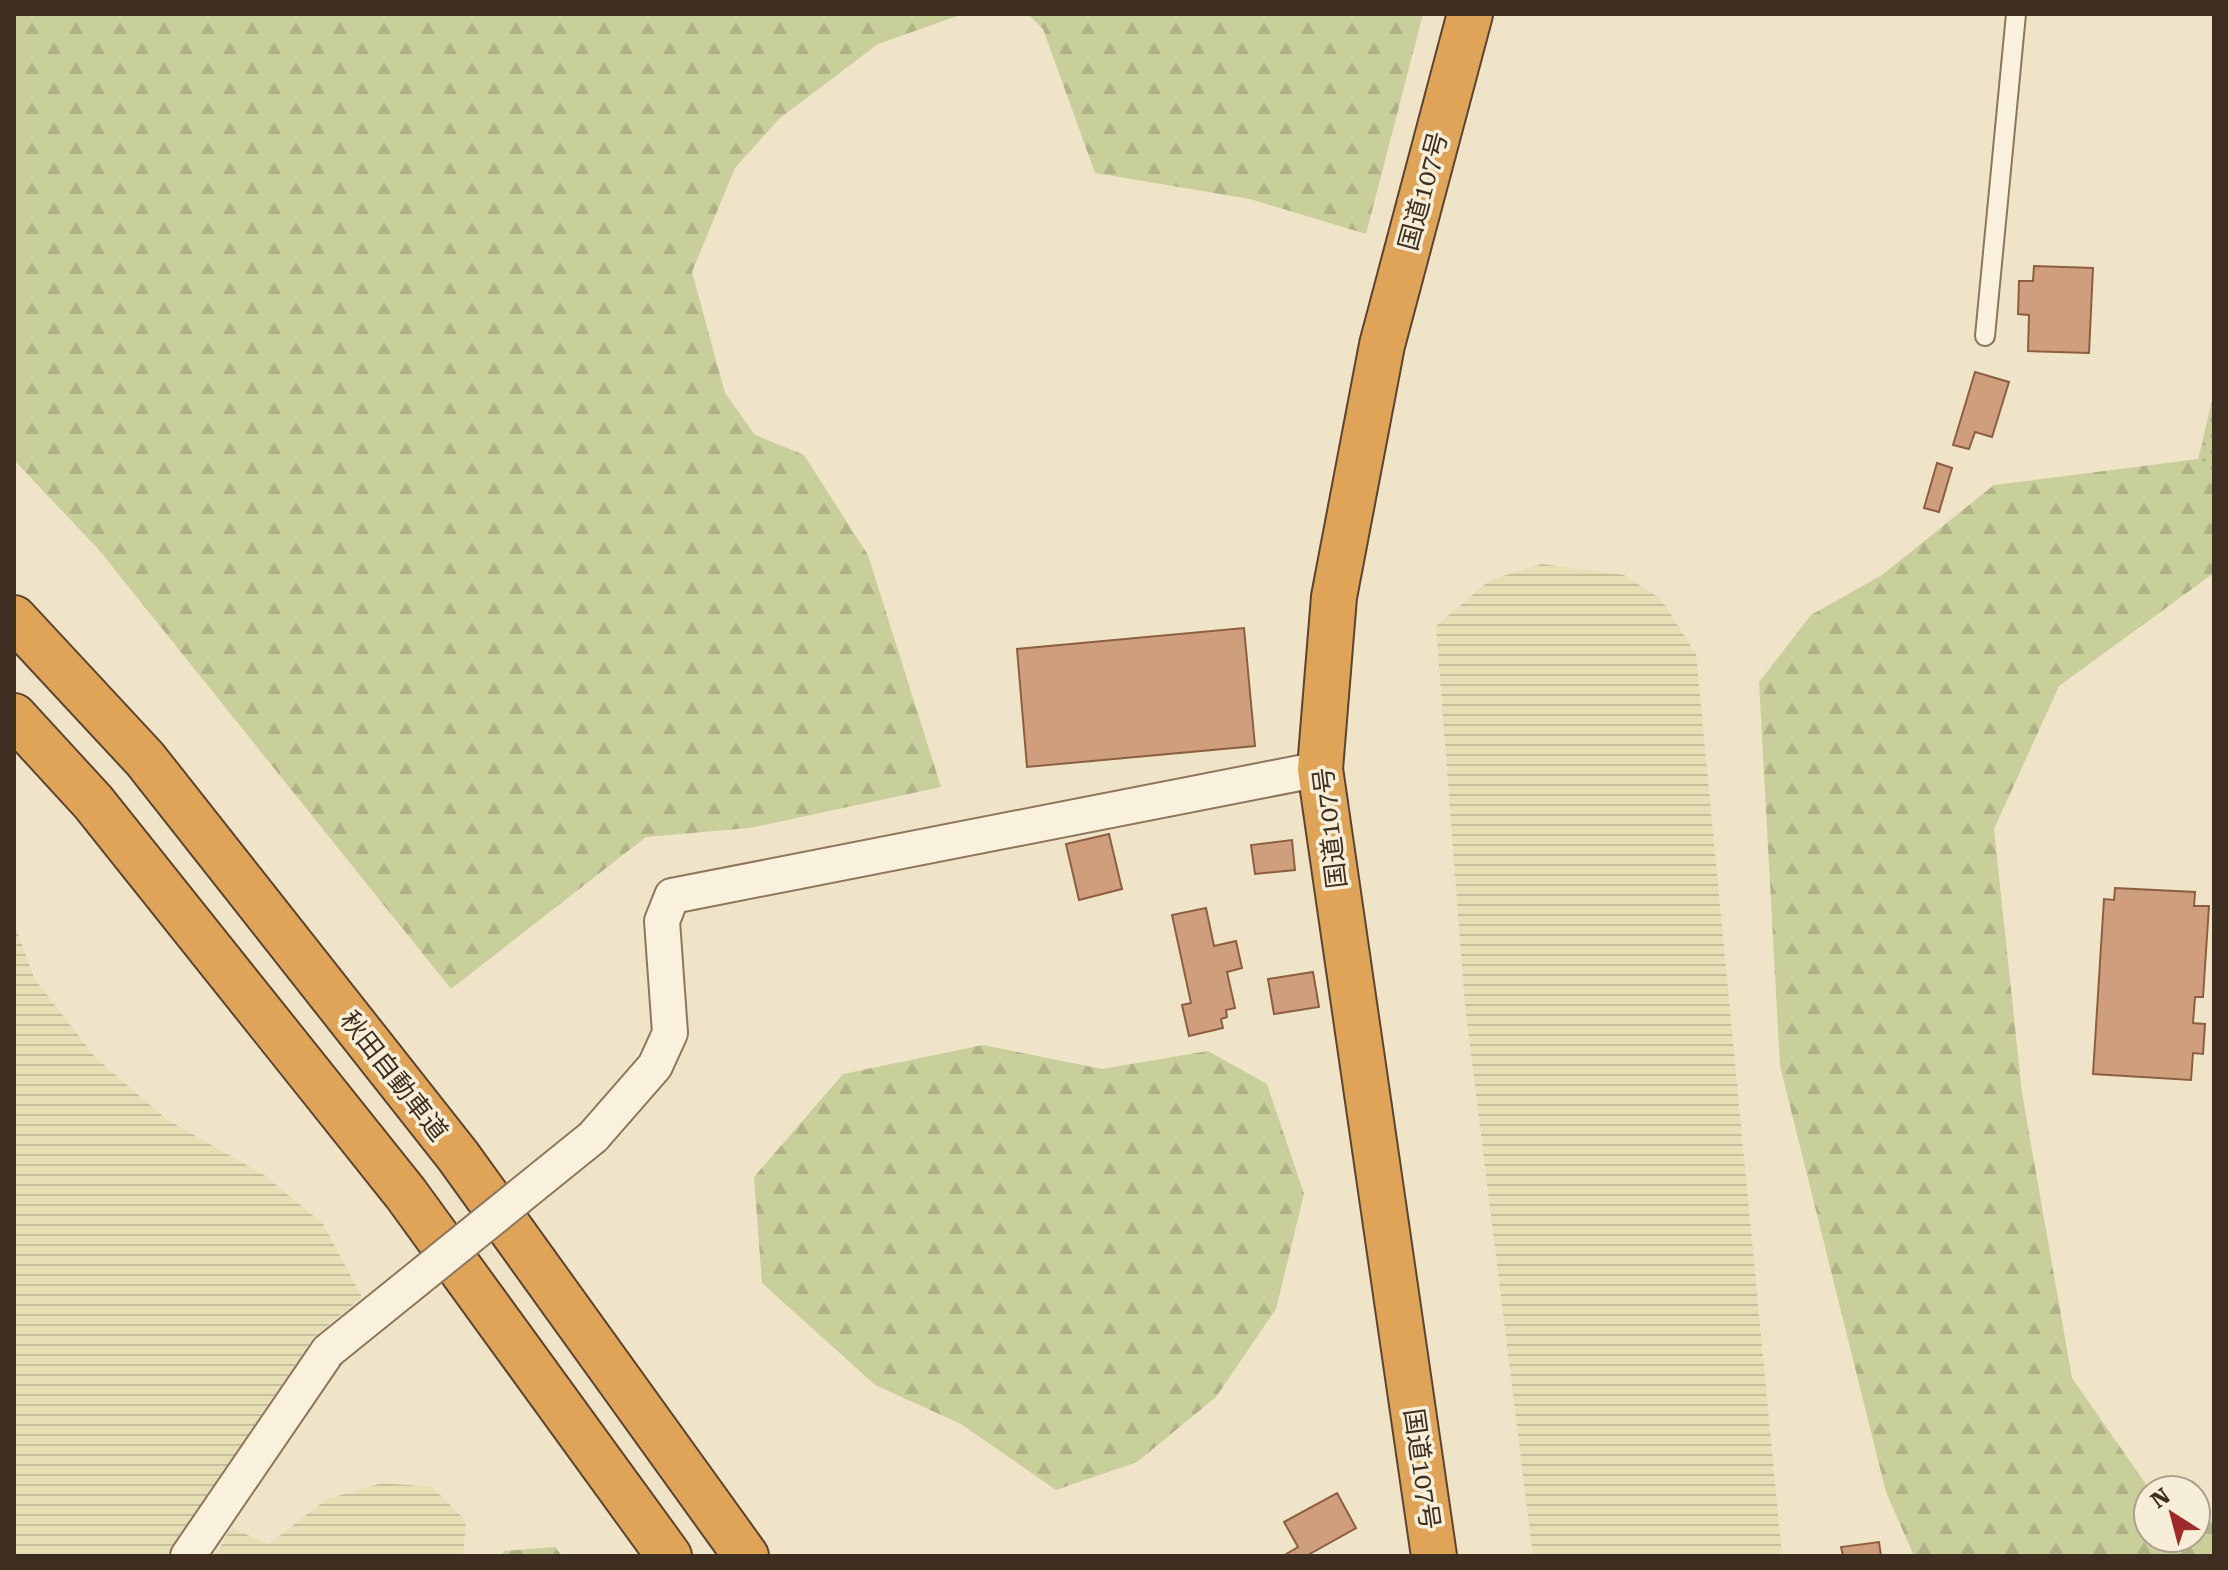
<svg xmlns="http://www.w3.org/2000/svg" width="2228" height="1570" font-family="'Roboto Serif','Noto Sans JP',serif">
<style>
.farmland{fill:url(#farmland-rules)}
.grass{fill:url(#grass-dots)}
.forest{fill:url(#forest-firs)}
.building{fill:#cf9f7d;stroke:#8d5f41;stroke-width:2}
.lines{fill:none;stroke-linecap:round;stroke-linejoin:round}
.lane-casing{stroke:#8d765c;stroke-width:22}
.street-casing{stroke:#8d765c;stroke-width:38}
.highway-casing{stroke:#5b4430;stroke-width:48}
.lane{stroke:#faf1dc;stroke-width:18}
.street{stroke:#faf1dc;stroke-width:34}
.highway{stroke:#e0a458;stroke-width:44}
.street-bridge-casing{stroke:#8d765c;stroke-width:38;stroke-linecap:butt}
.street-bridge{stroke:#faf1dc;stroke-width:34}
.labels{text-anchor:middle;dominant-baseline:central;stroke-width:7;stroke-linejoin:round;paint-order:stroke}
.street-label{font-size:26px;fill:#3d2e20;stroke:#f7eed8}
</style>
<defs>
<pattern id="farmland-rules" width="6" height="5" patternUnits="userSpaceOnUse" patternTransform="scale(2)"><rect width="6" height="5" fill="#e6deb5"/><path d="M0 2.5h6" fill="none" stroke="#c6bf9b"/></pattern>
<pattern id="grass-dots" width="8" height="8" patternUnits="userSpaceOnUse" patternTransform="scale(2)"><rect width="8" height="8" fill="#c9cf9b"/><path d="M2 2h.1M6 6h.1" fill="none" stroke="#aeb285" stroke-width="1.8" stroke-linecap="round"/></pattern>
<pattern id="forest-firs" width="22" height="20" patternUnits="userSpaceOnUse" patternTransform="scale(2)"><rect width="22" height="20" fill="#c9cf9b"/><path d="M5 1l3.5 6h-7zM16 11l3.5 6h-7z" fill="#aeb285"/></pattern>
</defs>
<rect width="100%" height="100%" fill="#f0e4c8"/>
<g class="farmland">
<polygon points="1542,564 1624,575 1661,599 1696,654 1782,1556 1533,1556 1465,1005 1436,626 1490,580"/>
<polygon points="14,923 34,978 94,1056 166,1119 264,1175 323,1224 362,1297 313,1338 167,1556 14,1556"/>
<polygon points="382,1483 432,1487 466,1521 463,1556 215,1556 231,1528 269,1544 327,1499"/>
</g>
<polygon class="grass" points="2214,393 2214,481 2198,459"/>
<g class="forest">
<polygon points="14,14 963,14 878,44 780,118 735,168 692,272 725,393 755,435 804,455 868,555 941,787 750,828 646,837 451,989 99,550 14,460"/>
<polygon points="1028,14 1423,14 1366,234 1250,199 1095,173 1043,29"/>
<polygon points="2198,459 2214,481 2214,573 2059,686 1994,829 2022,1093 2072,1378 2150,1490 2148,1538 2196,1538 2196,1524 2214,1521 2214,1556 1914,1556 1886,1492 1780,1066 1759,682 1811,615 1882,575 1994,485"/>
<polygon points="983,1045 1102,1069 1208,1051 1267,1084 1304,1194 1276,1309 1216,1397 1137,1462 1056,1490 961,1424 875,1385 762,1283 754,1177 843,1074"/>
<polygon points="555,1547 562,1556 502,1556 504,1551"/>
</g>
<g class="building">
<polygon points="2034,266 2093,268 2089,353 2028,351 2029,315 2018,314 2019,281 2033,281"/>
<polygon points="1975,372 2009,382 1992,437 1975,432 1969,449 1953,445"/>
<polygon points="1937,463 1952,468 1939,512 1924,508"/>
<polygon points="1244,628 1255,746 1027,767 1017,649"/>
<polygon points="1109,834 1122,889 1079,900 1066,844"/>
<polygon points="1292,840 1295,870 1255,874 1251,845"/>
<polygon points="2115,888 2195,892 2194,906 2209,906 2203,997 2195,997 2193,1023 2205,1024 2203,1054 2193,1053 2191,1080 2093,1074 2104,899 2114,900"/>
<polygon points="1206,908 1214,946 1236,941 1242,968 1227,972 1235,1008 1226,1010 1227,1017 1221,1019 1223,1028 1189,1036 1182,1005 1191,1003 1172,915"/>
<polygon points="1313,972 1319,1007 1274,1014 1268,979"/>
<polygon points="1337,1493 1356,1528 1306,1556 1283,1556 1298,1547 1284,1522"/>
<polygon points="1879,1542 1881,1556 1843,1556 1841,1547"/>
</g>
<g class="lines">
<g class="lane-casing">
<polyline id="lane" points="1985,336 2016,14"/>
</g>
<g class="street-casing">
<g id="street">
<polyline points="593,1137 655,1066 670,1033 662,921 672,896 1320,769"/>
<polyline points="188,1556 328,1351"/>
</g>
</g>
<g class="highway-casing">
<g id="highway">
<polyline points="14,618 145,759 458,1156 746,1556"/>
<polyline points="14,716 93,802 406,1194 669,1556"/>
<polyline points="1434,1556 1320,769 1334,597 1382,345 1470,14"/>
</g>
</g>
<use href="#lane" class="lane"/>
<use href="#street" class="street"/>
<use href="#highway" class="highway"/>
<g class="street-bridge-casing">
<polyline id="street-bridge" points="328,1351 593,1137"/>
</g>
<use href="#street-bridge" class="street-bridge"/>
</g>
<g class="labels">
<g class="street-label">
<text transform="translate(1423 191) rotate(-75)">国道107号</text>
<text transform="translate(1330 828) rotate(-97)">国道107号</text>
<text transform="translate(394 1076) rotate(52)">秋田自動車道</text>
<text transform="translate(1422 1469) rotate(82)">国道107号</text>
</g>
</g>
<rect width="2228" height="1570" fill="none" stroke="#3d2e20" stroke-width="32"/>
<g transform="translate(2172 1514) rotate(324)"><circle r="38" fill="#f7eed8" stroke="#ada18e" stroke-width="2"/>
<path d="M0-6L14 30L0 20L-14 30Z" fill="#9e2a2b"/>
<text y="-12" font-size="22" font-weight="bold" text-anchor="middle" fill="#3d2e20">N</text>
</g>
</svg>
